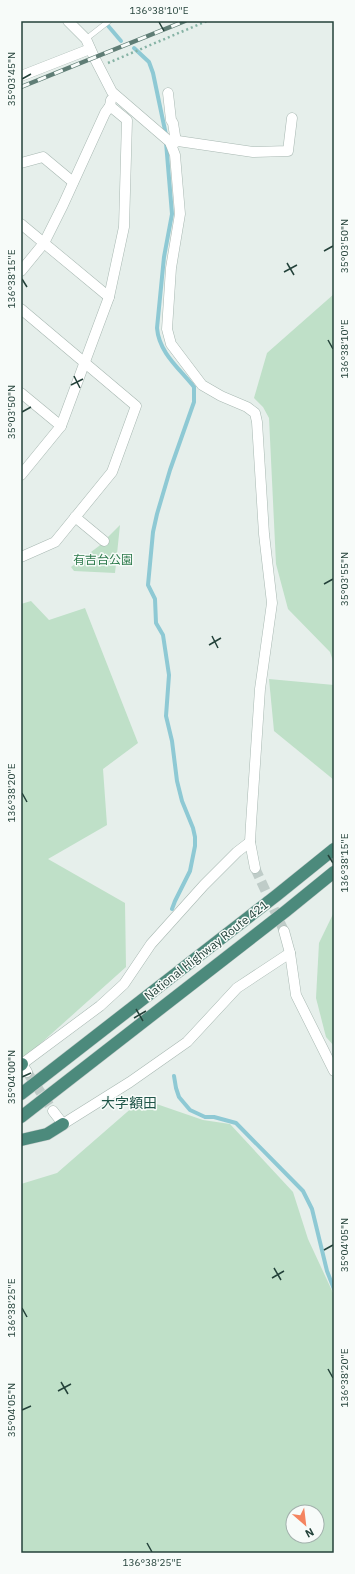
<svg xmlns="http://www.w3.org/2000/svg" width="355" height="1574" font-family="'IBM Plex Sans','Noto Sans JP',sans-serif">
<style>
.green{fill:#bfe0c8;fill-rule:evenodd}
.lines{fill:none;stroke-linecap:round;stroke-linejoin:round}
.stream{stroke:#8ec9d4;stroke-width:4}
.minor-tunnel{stroke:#bfccc8;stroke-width:10;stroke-dasharray:10 5;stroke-linecap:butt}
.service-casing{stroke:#a8b8b2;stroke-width:6}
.minor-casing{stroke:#a8b8b2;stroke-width:11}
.trunk-casing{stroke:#c2cac8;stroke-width:13}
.path{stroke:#86b3a5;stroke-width:2.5;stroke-dasharray:2 3;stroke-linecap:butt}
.service{stroke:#fff;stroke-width:5}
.minor{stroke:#fff;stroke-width:10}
.trunk{stroke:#4c8a7c;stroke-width:12}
.rail-casing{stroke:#5f7d75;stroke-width:4.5}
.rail{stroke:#f7fbf9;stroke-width:3;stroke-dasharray:9;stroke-linecap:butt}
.ticks{fill:none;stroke:#24423a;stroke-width:1.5}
.labels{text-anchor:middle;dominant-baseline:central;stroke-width:3;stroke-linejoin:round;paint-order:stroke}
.park-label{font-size:12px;fill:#2d7a4b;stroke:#f7fbf9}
.street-label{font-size:12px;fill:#24423a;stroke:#f7fbf9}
.quarter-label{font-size:14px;fill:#1f5548;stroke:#f7fbf9}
.neatline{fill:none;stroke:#24423a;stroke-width:1.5}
.ticks-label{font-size:10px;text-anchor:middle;fill:#24423a}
</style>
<rect width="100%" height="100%" fill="#e6efeb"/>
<g class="green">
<polygon points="334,294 334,664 330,652 288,609 276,564 269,418 263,407 254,398 267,353"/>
<polygon points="120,525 115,573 74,571 71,567 99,546"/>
<polygon points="31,601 49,620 85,608 138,743 103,769 107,825 48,859 125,903 126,967 21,1061 21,604"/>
<polygon points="269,679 334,685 334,780 274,731"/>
<polygon points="334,912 334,1046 326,1037 316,998 319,943"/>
<path d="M142 1099 203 1120 230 1124 293 1192 308 1239 334 1295V1553H21V1184L57 1173ZM293 1512H317V1536H293Z"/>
</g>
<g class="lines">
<g class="stream">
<polyline points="104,21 121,41"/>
<polyline points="134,48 149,62 153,73 166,135"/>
<path d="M166 142 172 214 164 257 157 328C159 353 180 369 194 387V402L170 470 157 514 153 532 148 585 155 599 156 623 163 635 169 675 166 716 172 741 177 781 182 801 193 828 195 837V846L190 871 175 901 172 909"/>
<polyline points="174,1076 176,1088 179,1097 190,1110 205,1117 214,1117 236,1123 303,1191 312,1209 327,1271 334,1289"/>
</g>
<g class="minor-tunnel">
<polyline points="255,868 284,931"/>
<polyline points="27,1072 53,1111"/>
</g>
<g class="service-casing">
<polyline id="service" points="86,39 109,21"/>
</g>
<g class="minor-casing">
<g id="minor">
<polyline points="68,21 86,39 94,57 112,92 170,142 175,155 180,214 171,268 167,329 171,344 202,385 221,396 247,407 255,413 257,422 264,534 272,603 260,689 251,824 250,842 255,868"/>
<polyline points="21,76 90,49"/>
<polyline points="168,93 171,120 173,123 176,142"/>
<polyline points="171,144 178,141 253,152 288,151 292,118"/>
<polyline points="21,163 43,157 73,182"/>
<polyline points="21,224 109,297"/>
<polyline points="21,271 44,243 63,205 105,113 110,106 111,100"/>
<polyline points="21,309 136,406 112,472 55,542 21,557"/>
<polyline points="21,393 61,426"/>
<polyline points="21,475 61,426 109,297 124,227 127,120 110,106"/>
<polyline points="75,517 104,541"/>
<polyline points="284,931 290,953 296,995 334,1071"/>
<polyline points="27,1072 22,1064 100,1006 124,984 151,944 204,885 237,852 250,842"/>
<polyline points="53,1111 63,1124 130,1082 187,1042 237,988 290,953"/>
</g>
</g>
<g class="trunk-casing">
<g id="trunk">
<polyline points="21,1065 22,1064"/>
<polyline points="21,1094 277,895 334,849"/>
<polyline points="21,1117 286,911 334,872"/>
<polyline points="21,1140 47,1134 63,1124"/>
</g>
</g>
<polyline class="path" points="108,63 207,21"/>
<use href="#service" class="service"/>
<use href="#minor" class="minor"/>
<use href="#trunk" class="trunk"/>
<g class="rail-casing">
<polyline id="rail" points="21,87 185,21"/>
</g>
<use href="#rail" class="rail"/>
</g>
<path class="ticks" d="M159 22 164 31M22 79 31 74M324 251 333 246M287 263 294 275M284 272 297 265M22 279 27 287M328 340 333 349M74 376 80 388M71 385 83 379M22 412 31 407M324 584 333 579M212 636 218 648M209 645 221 638M22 793 27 802M328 855 333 863M136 1009 143 1021M134 1018 146 1011M22 1077 31 1073M324 1250 333 1245M274 1268 281 1280M272 1278 284 1271M22 1308 27 1317M328 1369 333 1378M61 1382 68 1394M58 1391 71 1384M22 1410 31 1406M147 1543 152 1552"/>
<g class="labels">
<g class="park-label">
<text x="103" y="559">有吉台公園</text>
</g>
<g class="street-label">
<text transform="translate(206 950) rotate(-38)">National Highway Route 421</text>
</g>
<g class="quarter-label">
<text x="129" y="1103">大字額田</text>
</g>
</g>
<rect width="355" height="1574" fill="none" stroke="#f7fbf9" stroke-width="44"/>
<g transform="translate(305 1524) rotate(152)"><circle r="19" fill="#f7fbf9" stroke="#a3b1ad"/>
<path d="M0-3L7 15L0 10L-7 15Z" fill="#f4845f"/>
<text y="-6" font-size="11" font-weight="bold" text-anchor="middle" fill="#24423a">N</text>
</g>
<rect x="22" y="22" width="311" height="1530" class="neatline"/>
<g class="ticks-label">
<text x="159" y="14">136°38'10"E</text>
<text transform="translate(11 79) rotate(-90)" y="4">35°03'45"N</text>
<text transform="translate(344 246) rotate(-90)" y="4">35°03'50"N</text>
<text transform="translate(11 279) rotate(-90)" y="4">136°38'15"E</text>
<text transform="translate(344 349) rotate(-90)" y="4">136°38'10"E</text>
<text transform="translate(11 412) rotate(-90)" y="4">35°03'50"N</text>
<text transform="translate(344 579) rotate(-90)" y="4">35°03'55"N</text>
<text transform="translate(11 793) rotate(-90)" y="4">136°38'20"E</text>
<text transform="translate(344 863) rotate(-90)" y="4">136°38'15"E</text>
<text transform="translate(11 1077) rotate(-90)" y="4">35°04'00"N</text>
<text transform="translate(344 1245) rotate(-90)" y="4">35°04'05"N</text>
<text transform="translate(11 1308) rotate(-90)" y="4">136°38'25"E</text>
<text transform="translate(344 1378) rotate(-90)" y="4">136°38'20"E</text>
<text transform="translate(11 1410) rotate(-90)" y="4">35°04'05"N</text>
<text x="152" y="1566">136°38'25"E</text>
</g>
</svg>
